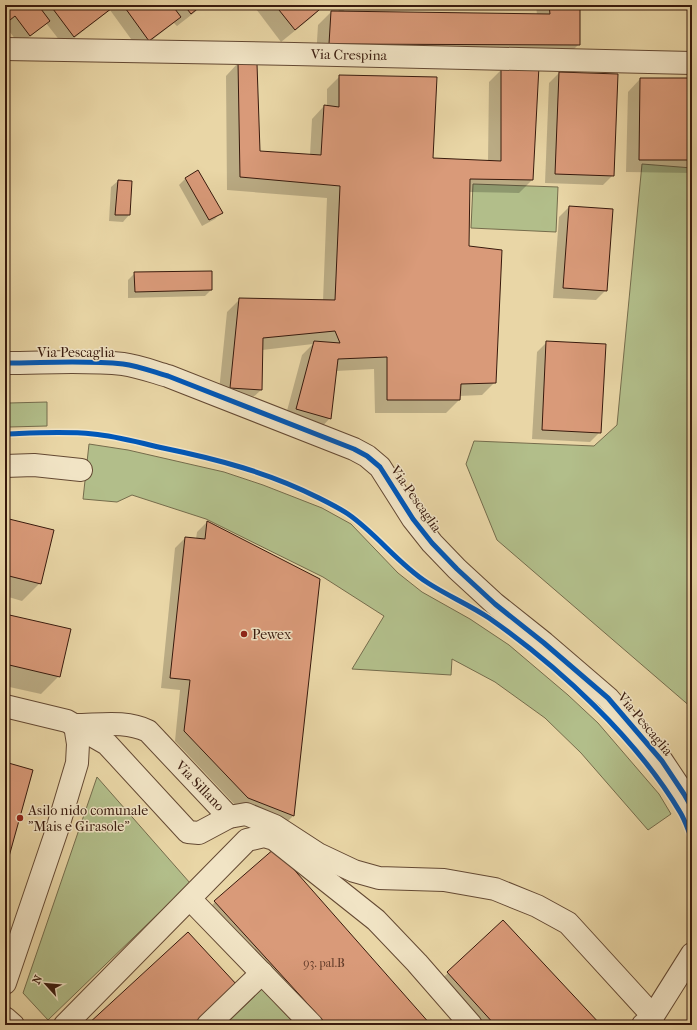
<svg xmlns="http://www.w3.org/2000/svg" width="697" height="1030" font-family="'IM FELL French Canon',serif">
<style>
.green{fill:#b2be8a;stroke:#756c4c}
.shadow{fill:#0003}
.building{fill:#d99a79;stroke:#381a0d}
.lines{fill:none;stroke-linecap:round;stroke-linejoin:round}
.street-casing{stroke:#644933;stroke-width:24}
.street{stroke:#f1e4c5;stroke-width:22}
.cycleway-casing{stroke:#f1e4c5;stroke-width:8}
.cycleway{stroke:#0057b8;stroke-width:5}
.poi-dot{fill:#8f2418;stroke:#f1e4c5;stroke-width:1.5}
.labels{text-anchor:middle;dominant-baseline:central;stroke-width:3;stroke-linejoin:round;paint-order:stroke}
.number-label{font-size:12px;fill:#603a28}
.street-label{font-size:14px;fill:#381a0d;stroke:#f1e4c5}
.poi-label{font-size:14px;fill:#381a0d;stroke:#f1e4c5;text-anchor:start}
</style>
<rect width="100%" height="100%" fill="#e9d6a6"/>
<filter id="stains"><feTurbulence type="fractalNoise" baseFrequency=".005" numOctaves="4"/><feColorMatrix values="0 0 0 0 .2 0 0 0 0 .09 0 0 0 0 .02 0 0 0 .5 -.17"/></filter>
<radialGradient id="worn" r=".72"><stop offset=".6" stop-color="#630" stop-opacity="0"/><stop offset="1" stop-color="#630" stop-opacity=".3"/></radialGradient>
<g class="green">
<polygon points="642,164 692,168 692,708 497,540 466,464 474,441 594,446 617,425"/>
<polygon points="473,184 558,187 556,232 471,228"/>
<polygon points="47,402 47,426 9,427 9,403"/>
<polygon points="89,444 128,450 224,472 263,485 322,508 351,524 398,573 422,592 470,619 509,645 568,695 598,723 659,794 671,814 648,830 581,753 545,718 495,682 452,659 451,675 352,669 384,616 323,577 206,519 132,495 117,502 83,499"/>
<polygon points="97,777 190,883 48,1020 23,993"/>
<polygon points="262,989 296,1025 225,1025"/>
</g>
<g class="shadow">
<polygon points="5,5 204,5 177,26 174,23 139,50 110,10 64,46 46,23 20,45 5,26"/>
<polygon points="253,5 324,5 312,17 281,42"/>
<polygon points="334,5 351,5 342,12 537,15 536,5 579,5 579,44 566,57 316,57 318,25 331,12 340,12"/>
<polygon points="238,63 259,152 310,155 312,119 324,106 327,107 327,89 340,76 432,159 488,161 489,82 502,69 532,180 519,193 469,192 468,247 495,382 482,395 459,396 459,400 446,413 375,413 374,369 336,371 330,418 318,431 284,422 302,355 313,344 262,350 261,390 248,402 218,401 227,312 240,299 323,301 327,198 227,190 226,76"/>
<polygon points="559,73 617,75 613,175 603,185 545,183 549,83"/>
<polygon points="640,79 692,79 692,173 626,172 628,92"/>
<polygon points="198,171 221,212 215,219 202,226 179,185 185,179"/>
<polygon points="118,181 131,182 129,215 123,222 109,221 111,187"/>
<polygon points="569,207 606,290 596,300 553,298 559,217"/>
<polygon points="135,273 211,290 205,296 128,298 128,280"/>
<polygon points="547,342 600,432 590,442 532,439 537,352"/>
<polygon points="5,519 40,583 22,601 5,596"/>
<polygon points="207,522 319,579 293,816 283,826 238,808 175,741 180,690 161,688 175,548 185,538 196,539 197,532"/>
<polygon points="5,615 59,676 41,694 5,686"/>
<polygon points="215,902 429,1025 303,1025 202,915"/>
<polygon points="448,973 599,1025 471,1025 435,985"/>
</g>
<g class="building">
<polygon points="5,5 38,5 50,21 30,36 15,16 5,24"/>
<polygon points="50,5 116,5 74,37"/>
<polygon points="123,5 172,5 181,17 149,41"/>
<polygon points="184,5 202,5 191,14"/>
<polygon points="275,5 325,5 295,30"/>
<polygon points="549,5 580,5 580,45 329,44 331,11 550,14"/>
<polygon points="238,62 257,64 260,151 321,155 324,105 339,107 339,75 437,77 433,158 501,161 501,68 539,66 533,180 470,179 469,246 502,250 496,383 461,384 460,400 387,400 387,357 338,359 331,419 296,409 314,341 340,343 335,331 263,338 262,390 230,388 239,298 335,300 340,186 240,177"/>
<polygon points="559,72 618,74 614,176 555,174"/>
<polygon points="640,78 692,78 692,160 639,160"/>
<polygon points="198,170 223,213 209,220 185,178"/>
<polygon points="118,180 132,181 130,215 115,215"/>
<polygon points="569,206 613,209 607,291 563,288"/>
<polygon points="212,271 212,290 135,292 134,272"/>
<polygon points="546,341 606,344 601,433 542,430"/>
<polygon points="5,518 54,530 41,584 5,575"/>
<polygon points="207,521 320,579 294,816 248,798 184,731 190,680 170,678 185,537 205,539"/>
<polygon points="5,614 71,629 60,677 5,664"/>
<polygon points="5,762 33,770 5,871"/>
<polygon points="275,848 431,1025 327,1025 214,901"/>
<polygon points="503,920 601,1025 495,1025 447,972"/>
<polygon points="188,932 237,985 194,1025 87,1025"/>
</g>
<g class="lines">
<g class="street-casing">
<g id="street">
<polyline points="5,49 294,54 692,63"/>
<path d="M5 363C44 363 84 360 123 364 138 366 154 372 168 376L354 449 367 456 380 467 413 519 432 543 457 569 495 604 544 643 608 698 662 761 684 794 692 808"/>
<polyline points="5,466 34,465 81,470"/>
<polyline points="5,706 67,721 107,744 188,832 199,833 229,817 246,814 275,826 318,854 354,871 379,878 444,880 495,889 537,906 568,923 653,1016"/>
<path d="M75 725C99 725 126 720 148 731L229 817"/>
<polyline points="190,899 312,1025"/>
<polyline points="5,983 57,830 77,763 78,744 75,725"/>
<polyline points="5,1018 13,1025"/>
<polyline points="65,1025 247,840 264,836 274,839 376,920 417,963 471,1025"/>
<polyline points="208,1025 262,973"/>
<polyline points="643,1025 653,1016 692,954"/>
</g>
</g>
<use href="#street" class="street"/>
<g class="cycleway-casing">
<g id="cycleway">
<path d="M5 363C44 363 84 360 123 364 138 366 154 372 168 376L354 449 367 456 380 467 413 519 432 543 457 569 495 604 544 643 608 698 662 761 684 794 692 808"/>
<path d="M5 434C34 433 64 431 93 434 117 436 140 443 163 448 217 459 270 473 319 498 329 503 339 508 348 514 377 534 398 564 428 583 448 596 470 605 489 618 559 667 636 738 680 812 685 820 688 830 692 839"/>
</g>
</g>
<use href="#cycleway" class="cycleway"/>
</g>
<g class="poi-dot">
<circle cx="244" cy="634" r="4"/>
<circle cx="20" cy="818" r="4"/>
</g>
<g class="labels">
<g class="number-label">
<text x="324" y="963">93. pal.B</text>
</g>
<g class="street-label">
<text transform="translate(349 55) rotate(1)">Via Crespina</text>
<text x="76" y="352">Via Pescaglia</text>
<text transform="translate(416 499) rotate(55)">Via Pescaglia</text>
<text transform="translate(645 724) rotate(50)">Via Pescaglia</text>
<text transform="translate(200 786) rotate(46)">Via Sillano</text>
</g>
<g class="poi-label">
<text x="252" y="634">Pewex</text>
<text x="28" y="810">Asilo nido comunale<tspan x="28" dy="16">"Mais e Girasole"</tspan></text>
</g>
</g>
<rect width="697" height="1030" fill="none" stroke="#e9d6a6" stroke-width="20"/>
<rect x="6" y="6" width="685" height="1018" fill="none" stroke="#381a0d" stroke-width="2"/>
<rect x="10" y="10" width="677" height="1010" fill="none" stroke="#381a0d"/>
<g transform="translate(46 984) rotate(297)" stroke="#f1e4c5" stroke-width="3" paint-order="stroke">
<path d="M0-3L7 15L0 10L-7 15Z" fill="#381a0d"/>
<text y="-6" font-size="11" font-weight="bold" text-anchor="middle" fill="#381a0d">N</text>
</g>
<rect width="100%" height="100%" filter="url(#stains)"/>
<rect width="100%" height="100%" fill="url(#worn)"/>
</svg>
